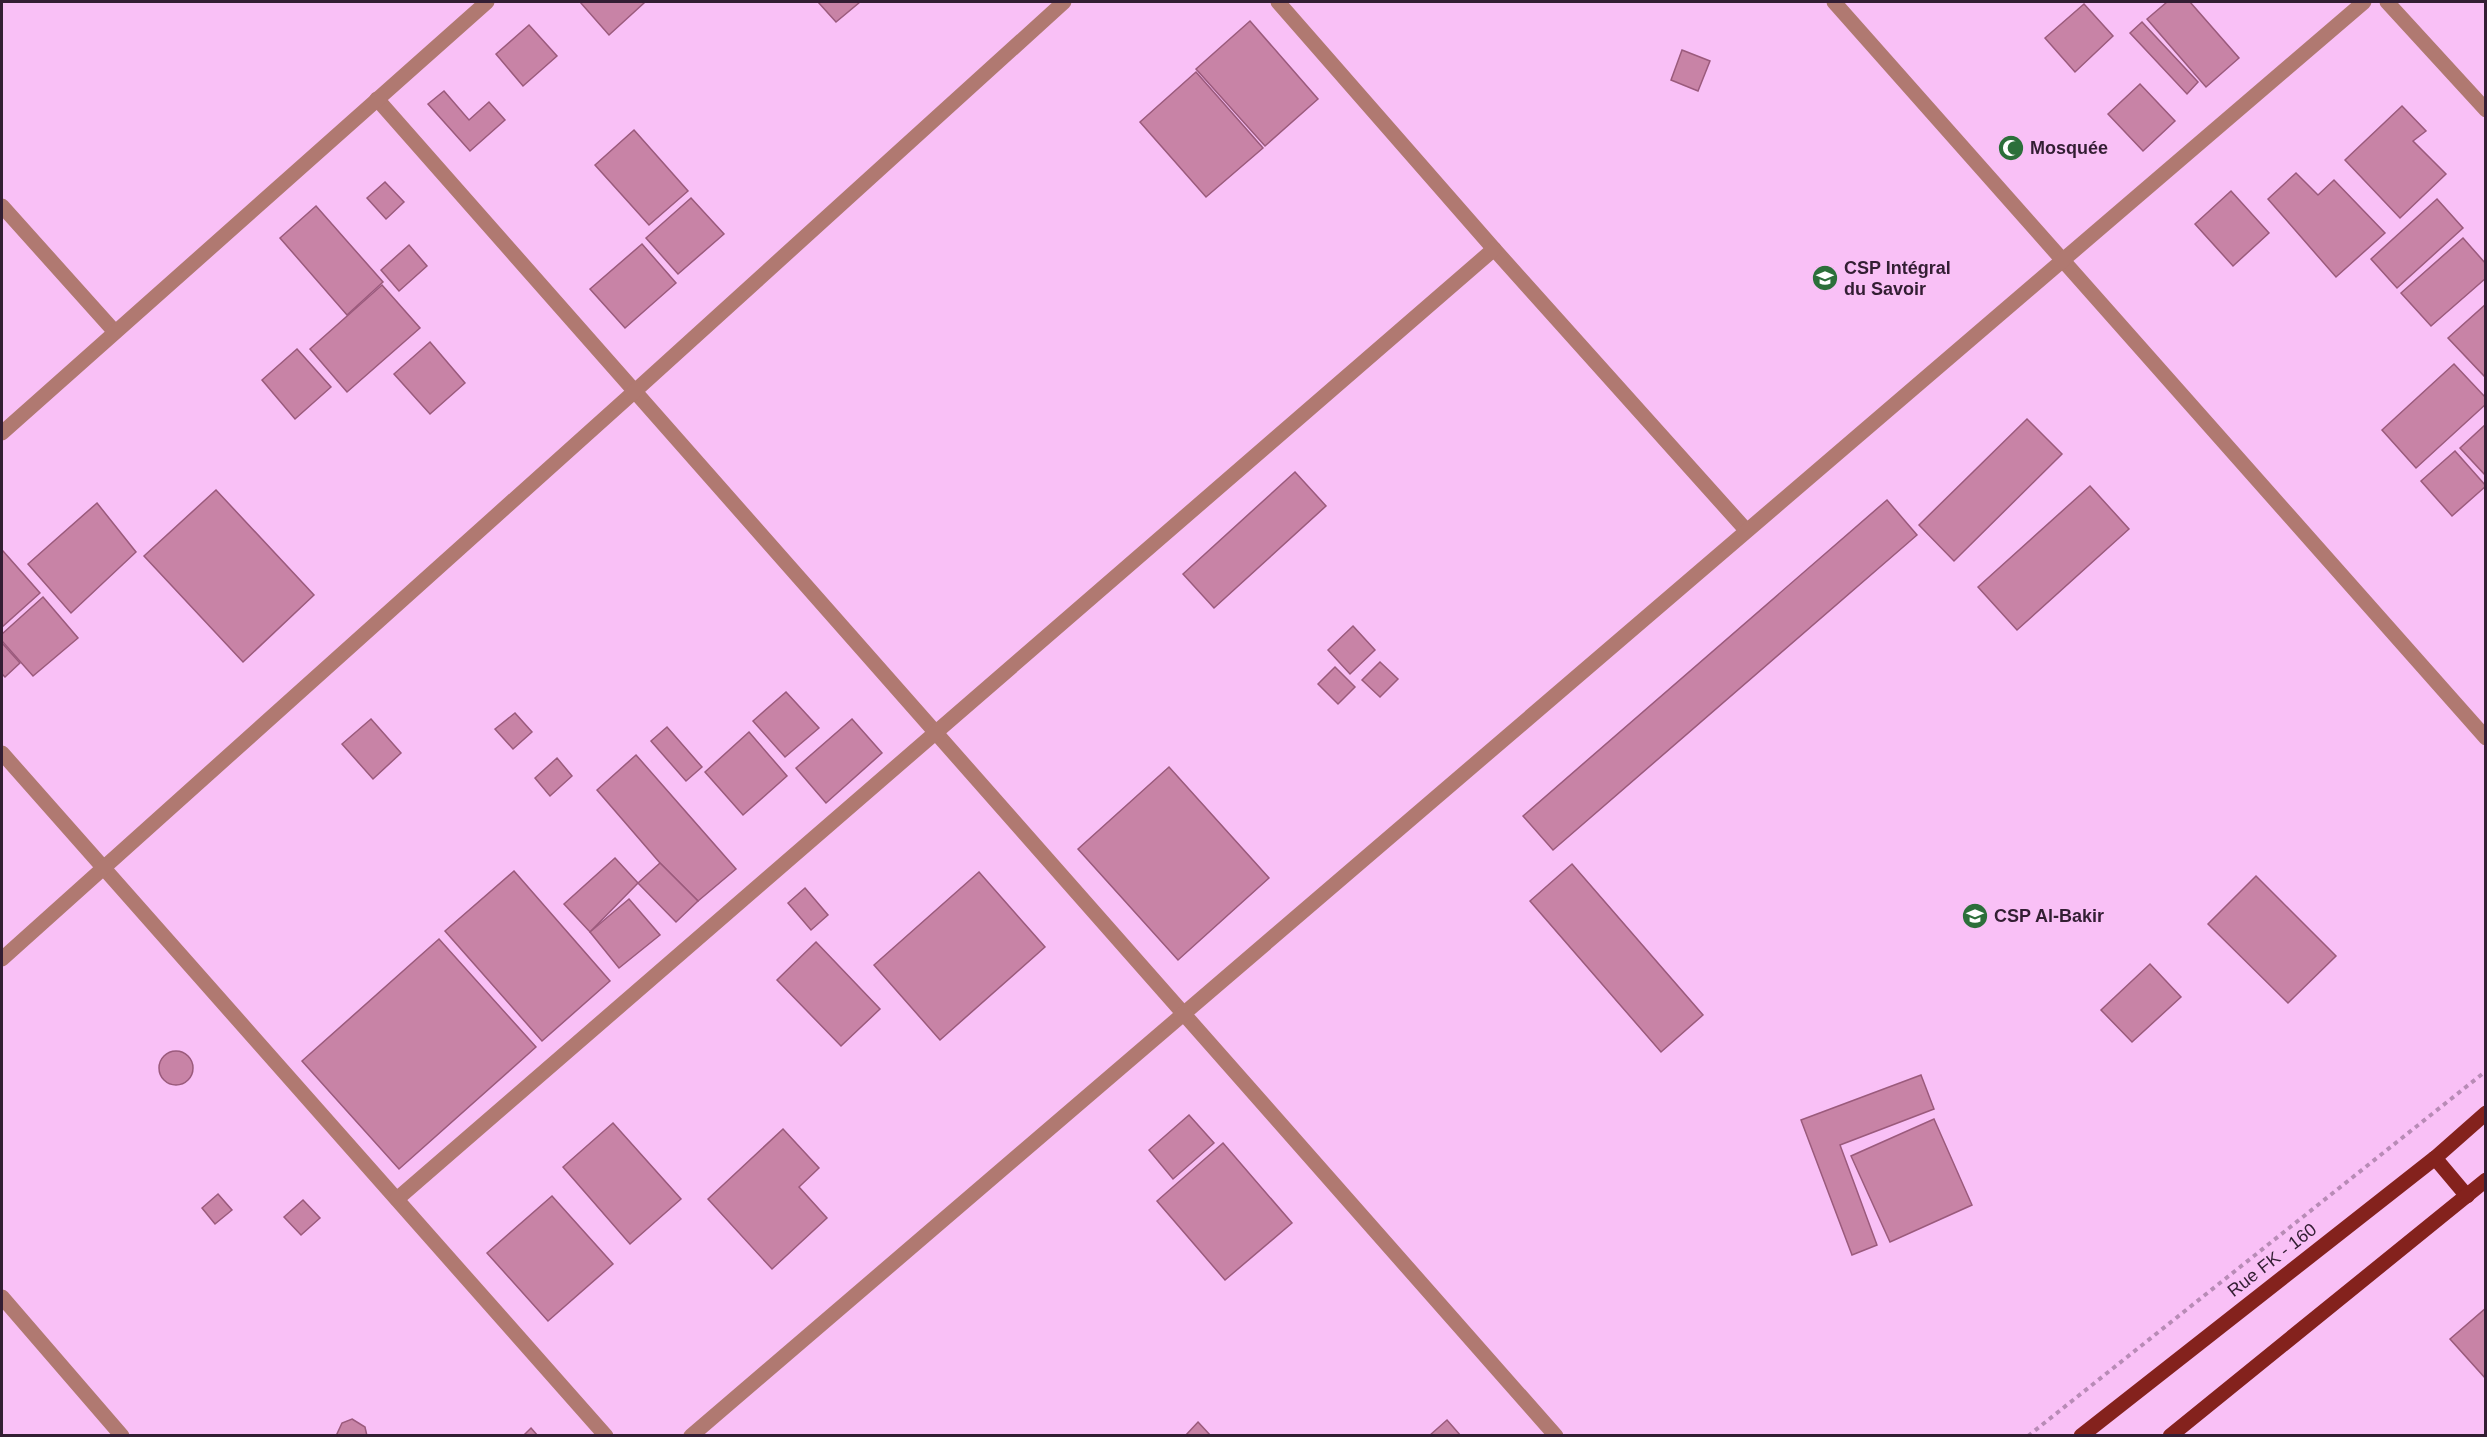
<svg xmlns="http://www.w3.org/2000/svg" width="2487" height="1437" font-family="Helvetica,sans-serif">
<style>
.building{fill:#c883a6;stroke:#9b5a7c;stroke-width:1.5}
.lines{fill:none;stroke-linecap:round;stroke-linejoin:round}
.path{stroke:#b88bb6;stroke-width:4;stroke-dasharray:4.5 4.5;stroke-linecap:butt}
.minor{stroke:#b07971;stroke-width:15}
.major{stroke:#84221d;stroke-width:15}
.labels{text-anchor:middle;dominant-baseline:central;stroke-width:4.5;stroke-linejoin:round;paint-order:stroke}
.poi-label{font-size:18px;font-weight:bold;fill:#331e33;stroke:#f9c0f6;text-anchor:start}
.street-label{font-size:18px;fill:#331e33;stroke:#f9c0f6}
</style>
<rect width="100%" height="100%" fill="#f9c0f6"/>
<g class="building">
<polygon points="580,2 643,2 644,3 609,35"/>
<polygon points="818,2 860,2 836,22"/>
<polygon points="2167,2 2190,2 2239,58 2206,87 2147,19"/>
<polygon points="2084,4 2113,36 2075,72 2045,38"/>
<polygon points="1250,21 1318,99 1265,146 1196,69"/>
<polygon points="2142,22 2198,82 2187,94 2130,33"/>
<polygon points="529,25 557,56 523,86 496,54"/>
<polygon points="1682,50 1710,61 1698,91 1671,80"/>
<polygon points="1196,72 1263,148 1206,197 1140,122"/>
<polygon points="2140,84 2175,121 2143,151 2108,114"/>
<polygon points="444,91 469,120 489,102 505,120 470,151 428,104"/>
<polygon points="2402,106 2426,131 2413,141 2446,174 2400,218 2345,160"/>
<polygon points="634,130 688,191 649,225 595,165"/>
<polygon points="2296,173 2318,195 2334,180 2385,233 2336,277 2268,199"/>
<polygon points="385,182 404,202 386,219 367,198"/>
<polygon points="2231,191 2269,233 2233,266 2195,224"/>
<polygon points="691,198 724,234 678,274 646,238"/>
<polygon points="2437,199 2463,228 2397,288 2371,259"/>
<polygon points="316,206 383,282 347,315 280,238"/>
<polygon points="2463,238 2486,264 2486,278 2431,326 2401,293"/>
<polygon points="642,244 676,283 625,328 590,289"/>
<polygon points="409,245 427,266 399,291 381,270"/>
<polygon points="382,285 420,328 347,392 310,349"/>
<polygon points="2486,304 2486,378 2448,338"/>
<polygon points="430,342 465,383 430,414 394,374"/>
<polygon points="297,349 331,387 295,419 262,380"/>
<polygon points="2454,364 2486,398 2486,404 2416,468 2382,430"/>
<polygon points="2027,419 2062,454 1954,561 1919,525"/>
<polygon points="2486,424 2486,476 2460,448"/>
<polygon points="2455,451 2486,486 2452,516 2421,481"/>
<polygon points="1295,472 1326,506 1214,608 1183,574"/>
<polygon points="2090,486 2129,529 2017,630 1978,587"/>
<polygon points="216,490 314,595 243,662 144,556"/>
<polygon points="1887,500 1917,535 1553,850 1523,816"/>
<polygon points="97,503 136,552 71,613 28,564"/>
<polygon points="3,551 40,593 2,627 2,552"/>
<polygon points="43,597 78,638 33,676 2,641 2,634"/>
<polygon points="1353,626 1375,650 1350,674 1328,650"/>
<polygon points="2,643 20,663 5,677 2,674"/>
<polygon points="1380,662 1398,679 1380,697 1362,680"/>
<polygon points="1335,667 1355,687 1338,704 1318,684"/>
<polygon points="786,692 819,728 785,757 753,721"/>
<polygon points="515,713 532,732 513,749 495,729"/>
<polygon points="371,719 401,753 373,779 342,744"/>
<polygon points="852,719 882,753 826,803 796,768"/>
<polygon points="667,727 702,767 686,781 651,741"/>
<polygon points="749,732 787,776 743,815 705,772"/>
<polygon points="636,755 736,869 698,901 660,863 597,790"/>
<polygon points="557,758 572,776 550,796 535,778"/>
<polygon points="1169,767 1269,878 1178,960 1078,849"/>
<polygon points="615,858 638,883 590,932 564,904"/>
<polygon points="660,863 698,901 676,922 638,883"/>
<polygon points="1572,864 1703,1015 1661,1052 1530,901"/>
<polygon points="514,871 610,981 542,1041 445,931"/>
<polygon points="979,872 1045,947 940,1040 874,965"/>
<polygon points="2256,876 2336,956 2288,1003 2208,924"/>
<polygon points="805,888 828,915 811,930 788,903"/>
<polygon points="629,899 660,935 619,968 590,932"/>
<polygon points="439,939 536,1047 399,1169 302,1061"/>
<polygon points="816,942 880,1009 841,1046 777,980"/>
<polygon points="2150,964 2181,997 2132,1042 2101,1010"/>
<circle cx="176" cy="1068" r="17"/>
<polygon points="1921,1075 1934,1109 1840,1145 1877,1245 1852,1255 1801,1120"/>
<polygon points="1189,1115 1214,1143 1173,1179 1149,1150"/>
<polygon points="1934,1119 1972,1205 1890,1242 1851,1156"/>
<polygon points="613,1123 681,1199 630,1244 563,1167"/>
<polygon points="783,1129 819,1168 799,1187 827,1218 772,1269 708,1199"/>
<polygon points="1223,1143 1292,1223 1225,1280 1157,1201"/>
<polygon points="218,1194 232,1210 215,1224 202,1208"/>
<polygon points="552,1196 613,1264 548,1321 487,1253"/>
<polygon points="303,1200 320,1218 301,1235 284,1217"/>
<polygon points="2486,1308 2486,1379 2450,1339"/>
<polygon points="352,1419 365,1427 367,1436 336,1436 342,1423"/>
<polygon points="1447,1420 1461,1436 1429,1436"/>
<polygon points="1198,1422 1211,1436 1185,1436"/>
<polygon points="531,1428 538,1436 523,1436"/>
</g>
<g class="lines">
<polyline class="path" points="2028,1436 2486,1071"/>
<g class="minor">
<polyline points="1278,2 1494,249 1746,530"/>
<polyline points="1834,2 2486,738"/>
<polyline points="2387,2 2486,110"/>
<polyline points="377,99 1556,1436"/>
<polyline points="2,206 115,332"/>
<polyline points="2,433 487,2"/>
<polyline points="2,753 606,1436"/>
<polyline points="2,959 635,391 1064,2"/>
<polyline points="397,1199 1494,249"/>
<polyline points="2,1297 122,1436"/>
<polyline points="691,1436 2364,2"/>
</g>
<g class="major">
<polyline points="2435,1158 2467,1196"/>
<polyline points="2081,1436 2435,1158 2486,1113"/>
<polyline points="2170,1436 2486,1180"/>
</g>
</g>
<defs>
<g id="mosque-disc" transform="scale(1.35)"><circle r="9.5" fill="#2c6f3a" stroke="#f9c0f6"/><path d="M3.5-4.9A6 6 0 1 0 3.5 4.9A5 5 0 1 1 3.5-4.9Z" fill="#fff"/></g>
<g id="school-disc" transform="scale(1.35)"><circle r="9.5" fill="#2c6f3a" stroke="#f9c0f6"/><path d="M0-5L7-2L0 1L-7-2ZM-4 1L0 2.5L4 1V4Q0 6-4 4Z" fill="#fff"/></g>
</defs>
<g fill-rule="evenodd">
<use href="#mosque-disc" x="2011" y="148"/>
<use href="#school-disc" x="1825" y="278"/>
<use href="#school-disc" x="1975" y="916"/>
</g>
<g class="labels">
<g class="poi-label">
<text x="2030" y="148">Mosquée</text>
<text x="1844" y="268">CSP Intégral<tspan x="1844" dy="21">du Savoir</tspan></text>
<text x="1994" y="916">CSP Al-Bakir</text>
</g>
<g class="street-label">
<text transform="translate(2272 1260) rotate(-38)">Rue FK - 160</text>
</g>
</g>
<rect width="2487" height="1437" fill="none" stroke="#331e33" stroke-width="6"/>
</svg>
